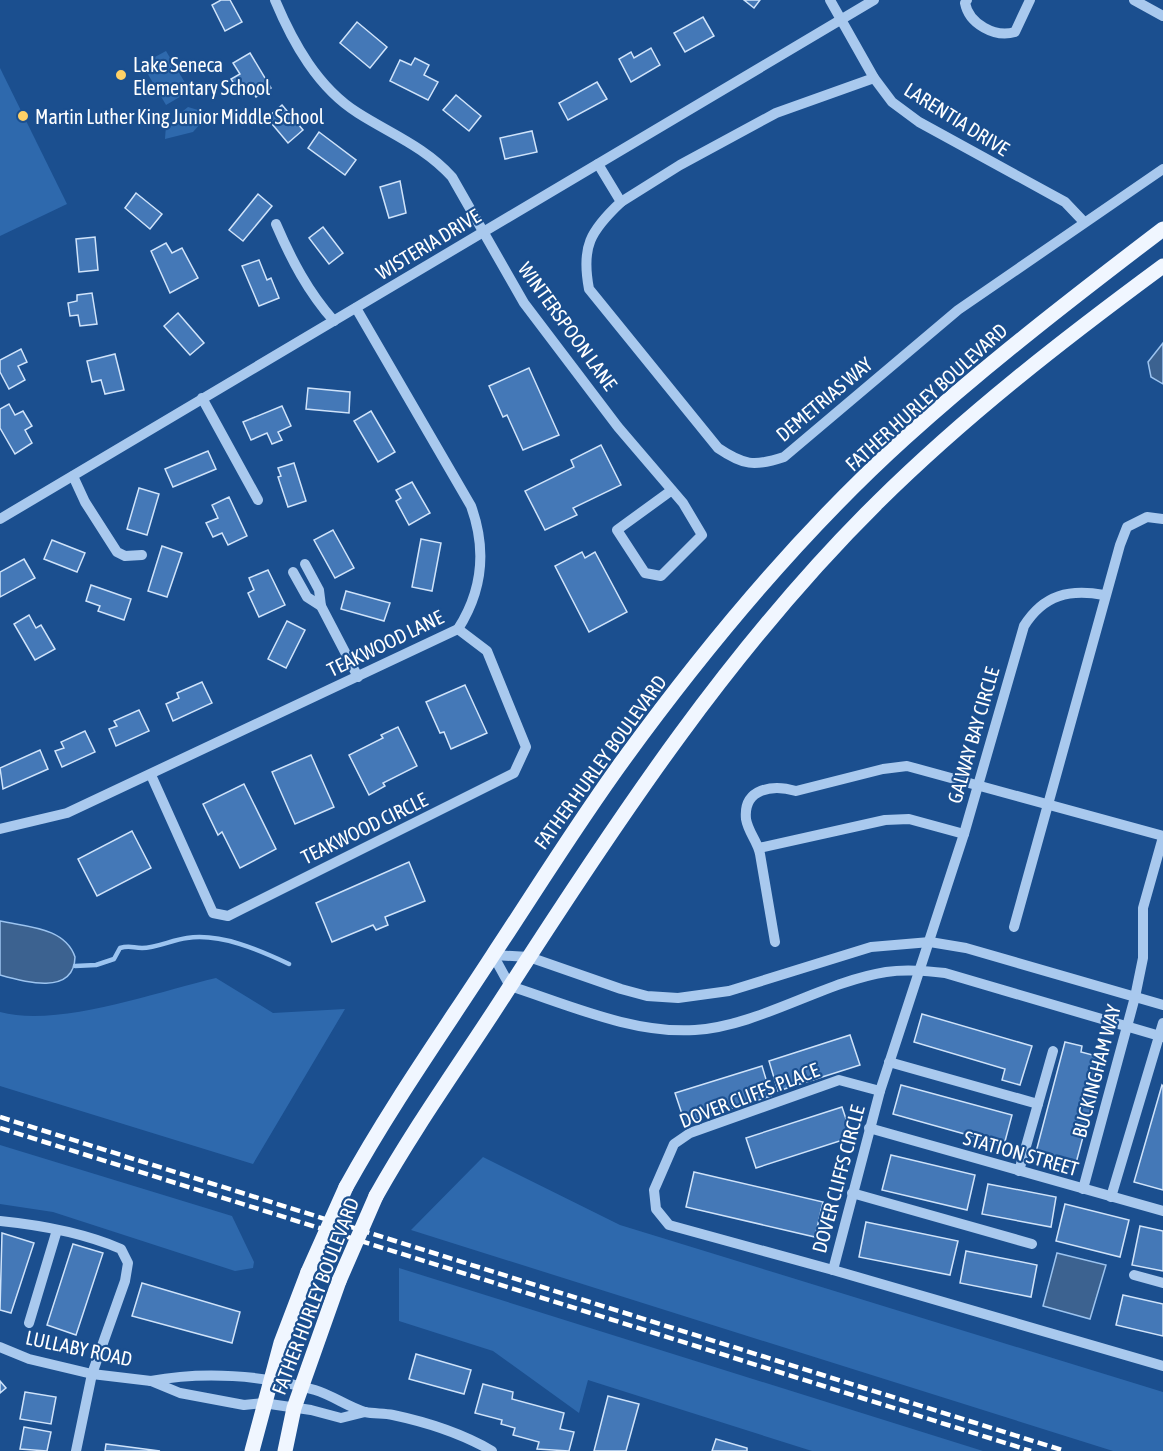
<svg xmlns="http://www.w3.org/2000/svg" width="1163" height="1451" font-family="'Asap Condensed',sans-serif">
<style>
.green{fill:#2e69ad}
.water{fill:#3c6290;stroke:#9cc4f0;stroke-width:1.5}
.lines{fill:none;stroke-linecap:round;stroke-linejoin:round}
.stream{stroke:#9cc4f0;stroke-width:4.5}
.building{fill:#4478b7;stroke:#cfe3fa;stroke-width:1.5}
.minor{stroke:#a9c9ee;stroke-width:10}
.major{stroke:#f0f6ff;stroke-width:15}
.rail{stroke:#fff;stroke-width:4.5;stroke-dasharray:10 4.5;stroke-linecap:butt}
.major-bridge{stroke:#f0f6ff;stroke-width:15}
.poi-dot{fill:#ffd166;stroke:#1b4f8f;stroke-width:2}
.labels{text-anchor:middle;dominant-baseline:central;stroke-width:4.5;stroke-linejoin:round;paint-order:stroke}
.poi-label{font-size:20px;fill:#fff;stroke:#1b4f8f;text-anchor:start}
.street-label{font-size:20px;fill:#fff;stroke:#1b4f8f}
</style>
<rect width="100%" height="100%" fill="#1b4f8f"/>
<g class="green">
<polygon points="166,51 190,91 166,105 142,64"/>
<polygon points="0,68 67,204 0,236"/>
<polygon points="188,107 198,110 201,123 193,132 165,139 166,125"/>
<path d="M216 978 273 1013 345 1009 253 1164 0 1086V1012C58 1028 156 992 216 978Z"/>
<polygon points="0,1145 232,1216 254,1262 253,1268 235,1271 53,1212 0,1204"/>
<polygon points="483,1157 620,1225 1163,1392 1163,1451 1113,1451 411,1230"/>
<polygon points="399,1268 983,1451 812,1451 588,1380 579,1413 493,1351 399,1321"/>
</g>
<g class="water">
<polygon points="1163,343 1163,384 1151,377 1148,362"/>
<path d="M0 921C26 927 65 927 75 957 74 996 24 982 0 975Z"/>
<polygon points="1057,1253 1106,1265 1090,1319 1043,1306"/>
</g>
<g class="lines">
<path class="stream" d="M75 966 96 965 114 959 120 948C130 945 133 948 142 948 156 948 172 940 187 938 221 933 259 950 289 964"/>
</g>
<g class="building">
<polygon points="221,0 230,0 242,22 225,31 212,5"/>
<polygon points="744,0 760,0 754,8"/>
<polygon points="703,17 714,36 685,52 674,33"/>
<polygon points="357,22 387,47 370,68 340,43"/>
<polygon points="651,48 660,65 631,82 619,59 631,52 634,58"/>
<polygon points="250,53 271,88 256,97 251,89 241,95 231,79 240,74 233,63"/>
<polygon points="415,58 429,65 424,75 438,82 428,100 390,81 400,60 411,65"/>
<polygon points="597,82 607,99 568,120 559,103"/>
<polygon points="456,95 481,116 469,131 443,110"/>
<polygon points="282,105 303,130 288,143 267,118"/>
<polygon points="532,131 537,152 505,159 500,138"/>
<polygon points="319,132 356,160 345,175 308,148"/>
<polygon points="400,181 406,213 389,218 380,187"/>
<polygon points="136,193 162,214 150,229 125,208"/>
<polygon points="258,194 272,206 243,241 229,230"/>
<polygon points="323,227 343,253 329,264 309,238"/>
<polygon points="95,237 98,270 79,272 76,239"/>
<polygon points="166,243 172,253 182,248 198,278 170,293 151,251"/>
<polygon points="259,260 267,280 271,278 279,298 259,306 242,266"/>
<polygon points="92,293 97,324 80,326 78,315 70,316 68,303 77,301 77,295"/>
<polygon points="178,313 204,343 190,355 164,326"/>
<polygon points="21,349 27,362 18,366 25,380 9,389 0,372 0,360"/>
<polygon points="115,354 124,390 105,394 101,380 92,382 87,361"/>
<polygon points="529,368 559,435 523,450 507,415 503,417 489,386"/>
<polygon points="308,388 350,392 349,413 306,409"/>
<polygon points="9,404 15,415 23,411 32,426 25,430 32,443 15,454 0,428 0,409"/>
<polygon points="282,406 291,426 278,432 282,440 272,444 267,433 251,440 243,422"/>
<polygon points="371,411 395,452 378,462 354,421"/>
<polygon points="601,445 621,485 573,508 577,515 545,530 525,491 574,467 571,460"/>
<polygon points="208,451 216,469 173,487 165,469"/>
<polygon points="294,463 306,501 288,507 278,477 281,476 278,468"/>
<polygon points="412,482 430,513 409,525 396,501 401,498 396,490"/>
<polygon points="139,488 159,494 147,535 127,529"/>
<polygon points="229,497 247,536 228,545 222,533 213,537 206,523 218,518 212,505"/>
<polygon points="333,530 354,568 335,578 314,540"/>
<polygon points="421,539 441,543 432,591 412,587"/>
<polygon points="52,540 85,553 77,572 44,559"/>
<polygon points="162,546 182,553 167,597 148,591"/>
<polygon points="582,552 585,558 595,552 627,612 589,632 555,566"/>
<polygon points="24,559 35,578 0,597 0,572"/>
<polygon points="268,570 285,605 259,617 248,593 254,590 249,578"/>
<polygon points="91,585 131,599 124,620 98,611 100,606 86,601"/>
<polygon points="346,591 390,603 384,621 341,609"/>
<polygon points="29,615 36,628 41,625 55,649 35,660 14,624"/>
<polygon points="287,621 305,630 286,668 268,659"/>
<polygon points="202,682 212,703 173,721 166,704 179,698 177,693"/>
<polygon points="465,685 487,733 451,749 444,732 440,733 426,702"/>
<polygon points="139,710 149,731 116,746 109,729 117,726 114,721"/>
<polygon points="398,727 417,766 383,783 385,786 369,795 349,755 383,738 381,735"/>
<polygon points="85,731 95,752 62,767 55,751 64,748 61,742"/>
<polygon points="40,750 48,769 3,789 0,768"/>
<polygon points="311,755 334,807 295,824 272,772"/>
<polygon points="244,784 276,849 240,868 222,832 218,835 203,804"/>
<polygon points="132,831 151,868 97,896 78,859"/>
<polygon points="409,862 425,901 385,917 388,925 376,930 373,925 332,942 316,903"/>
<polygon points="922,1014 1032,1046 1020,1085 1002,1080 1005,1069 914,1042"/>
<polygon points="850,1035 860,1065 778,1091 769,1061"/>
<polygon points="1065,1042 1082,1046 1081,1052 1104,1058 1076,1163 1036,1152"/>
<polygon points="762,1066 771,1096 685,1123 675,1093"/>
<polygon points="901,1085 1012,1115 1004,1145 893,1114"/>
<polygon points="1162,1085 1163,1086 1163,1190 1134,1182"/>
<polygon points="842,1107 852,1137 756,1168 746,1138"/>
<polygon points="891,1155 975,1175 967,1210 882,1190"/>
<polygon points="694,1172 823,1202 815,1237 686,1207"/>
<polygon points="988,1184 1056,1197 1051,1227 982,1214"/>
<polygon points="1065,1204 1129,1220 1120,1257 1056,1241"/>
<polygon points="866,1222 958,1241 950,1275 859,1257"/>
<polygon points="1140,1226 1163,1231 1163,1271 1132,1265"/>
<polygon points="2,1233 34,1243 11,1313 0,1310"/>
<polygon points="73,1244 103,1253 76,1335 47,1325"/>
<polygon points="966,1251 1037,1265 1031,1297 960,1283"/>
<polygon points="142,1283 240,1312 232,1343 132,1316"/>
<polygon points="1123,1295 1163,1304 1163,1336 1116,1325"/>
<polygon points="416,1354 471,1370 464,1394 409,1379"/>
<polygon points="0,1381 6,1388 0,1393"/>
<polygon points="483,1384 513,1392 512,1399 564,1413 560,1429 574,1432 569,1451 537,1449 539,1442 513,1435 515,1428 501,1424 502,1420 475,1413"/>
<polygon points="25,1392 56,1397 51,1424 20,1419"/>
<polygon points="608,1396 639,1404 626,1451 594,1451"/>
<polygon points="24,1427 51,1432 47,1451 20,1449"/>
<polygon points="716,1439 747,1448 747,1451 712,1451"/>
<polygon points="106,1444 160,1451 105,1451"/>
</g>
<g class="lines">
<g class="minor">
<path d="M275 0C293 43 318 88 358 113 391 134 425 147 452 177L524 303 618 427 683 503 702 535 661 576 645 573 617 530 672 490"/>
<polyline points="830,0 874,78 892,102 919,122 1065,202 1084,222"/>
<path d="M967 0 965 3C969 24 995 38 1015 32L1030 0"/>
<polyline points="1134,0 1163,16"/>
<path d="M598 164 621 202C590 231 581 247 589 289L718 448C743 465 754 467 784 457L958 310 1163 169"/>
<polyline points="621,202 680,165 776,113 874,78"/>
<path d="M276 224C291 259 308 292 334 321"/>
<polyline points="202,398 258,500"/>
<polyline points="73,476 85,502 117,552 125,556 142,555"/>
<polyline points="0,519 874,0"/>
<polyline points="305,564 319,590 321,606"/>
<polyline points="293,572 307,597 321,606 358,677"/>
<path d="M1104 595C1070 589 1044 594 1024 626L964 834 880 1091 833 1270 1163 1366"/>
<polyline points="151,775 213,913 228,916 514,773 526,747 487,651 458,629"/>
<path d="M0 829 67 813 458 629C483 590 487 550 471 506L356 308"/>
<polyline points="759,848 885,820 909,819 964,834"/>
<polyline points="1014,927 1120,545 1127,527 1147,517 1163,519"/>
<path d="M775 942C770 913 765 883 760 854 758 842 748 832 746 819 743 788 773 784 796 791L883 769 907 766 1163 836"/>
<path d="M493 955 510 986C569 1005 633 1034 695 1030 759 1026 823 982 886 972 906 969 926 971 945 973L1163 1037"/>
<polyline points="493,955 529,957 621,989 647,996 678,998 729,991 871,947 930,942 966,948 1163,1005"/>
<polyline points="889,1062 1038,1104"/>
<polyline points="869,1128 1163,1211"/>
<polyline points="1019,1171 1053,1051"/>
<polyline points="1083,1189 1135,997 1143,958 1143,908 1163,837"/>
<polyline points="852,1193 1032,1244"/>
<polyline points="1111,1197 1163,1023"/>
<path d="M0 1221C40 1225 84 1233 121 1249L128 1263 125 1281 92 1374 76 1451"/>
<polyline points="833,1270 669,1225 656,1209 654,1190 674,1144 690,1133 839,1080 880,1091"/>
<polyline points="1134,1275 1163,1283"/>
<polyline points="29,1323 57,1230"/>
<polyline points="0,1347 29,1359 92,1374 151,1381 180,1393 244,1405 263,1403 311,1410 341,1418 365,1412"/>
<path d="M151 1381C203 1371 263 1375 315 1390 332 1395 348 1407 365 1412 374 1414 384 1413 393 1415 426 1422 463 1434 492 1451"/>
</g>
<g class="major">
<path d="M346 1187C390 1107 443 1032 493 955 536 890 578 822 624 759 707 645 800 533 905 438 987 364 1075 296 1163 229"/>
<path d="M376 1196C417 1123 465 1057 509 988 619 817 733 645 878 502 966 415 1064 339 1163 266"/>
<polyline points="252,1451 281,1343 308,1272"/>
<polyline points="285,1451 294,1408 339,1281"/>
</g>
<g class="rail">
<polyline points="0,1117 1065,1451"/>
<polyline points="0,1128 1031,1451"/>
</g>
<g class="major-bridge">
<polyline points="308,1272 346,1187"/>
<polyline points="339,1281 376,1196"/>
</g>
</g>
<g class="poi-dot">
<circle cx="121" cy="75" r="6"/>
<circle cx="23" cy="116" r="6"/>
</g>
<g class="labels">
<g class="poi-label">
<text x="133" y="64">Lake Seneca<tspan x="133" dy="23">Elementary School</tspan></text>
<text x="35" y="116">Martin Luther King Junior Middle School</text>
</g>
<g class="street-label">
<text transform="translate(957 119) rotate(32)">LARENTIA DRIVE</text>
<text transform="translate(428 244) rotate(-31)">WISTERIA DRIVE</text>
<text transform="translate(568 326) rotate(54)">WINTERSPOON LANE</text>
<text transform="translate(926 397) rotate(-42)">FATHER HURLEY BOULEVARD</text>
<text transform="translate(824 399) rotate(-40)">DEMETRIAS WAY</text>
<text transform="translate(385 643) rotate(-26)">TEAKWOOD LANE</text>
<text transform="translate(973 735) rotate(-74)">GALWAY BAY CIRCLE</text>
<text transform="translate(600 762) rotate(-54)">FATHER HURLEY BOULEVARD</text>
<text transform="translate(364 828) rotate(-26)">TEAKWOOD CIRCLE</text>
<text transform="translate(1096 1071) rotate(-75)">BUCKINGHAM WAY</text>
<text transform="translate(749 1095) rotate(-21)">DOVER CLIFFS PLACE</text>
<text transform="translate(1021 1153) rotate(16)">STATION STREET</text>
<text transform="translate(838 1179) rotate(-75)">DOVER CLIFFS CIRCLE</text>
<text transform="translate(315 1296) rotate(-69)">FATHER HURLEY BOULEVARD</text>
<text transform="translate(79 1348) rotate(12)">LULLABY ROAD</text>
</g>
</g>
</svg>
